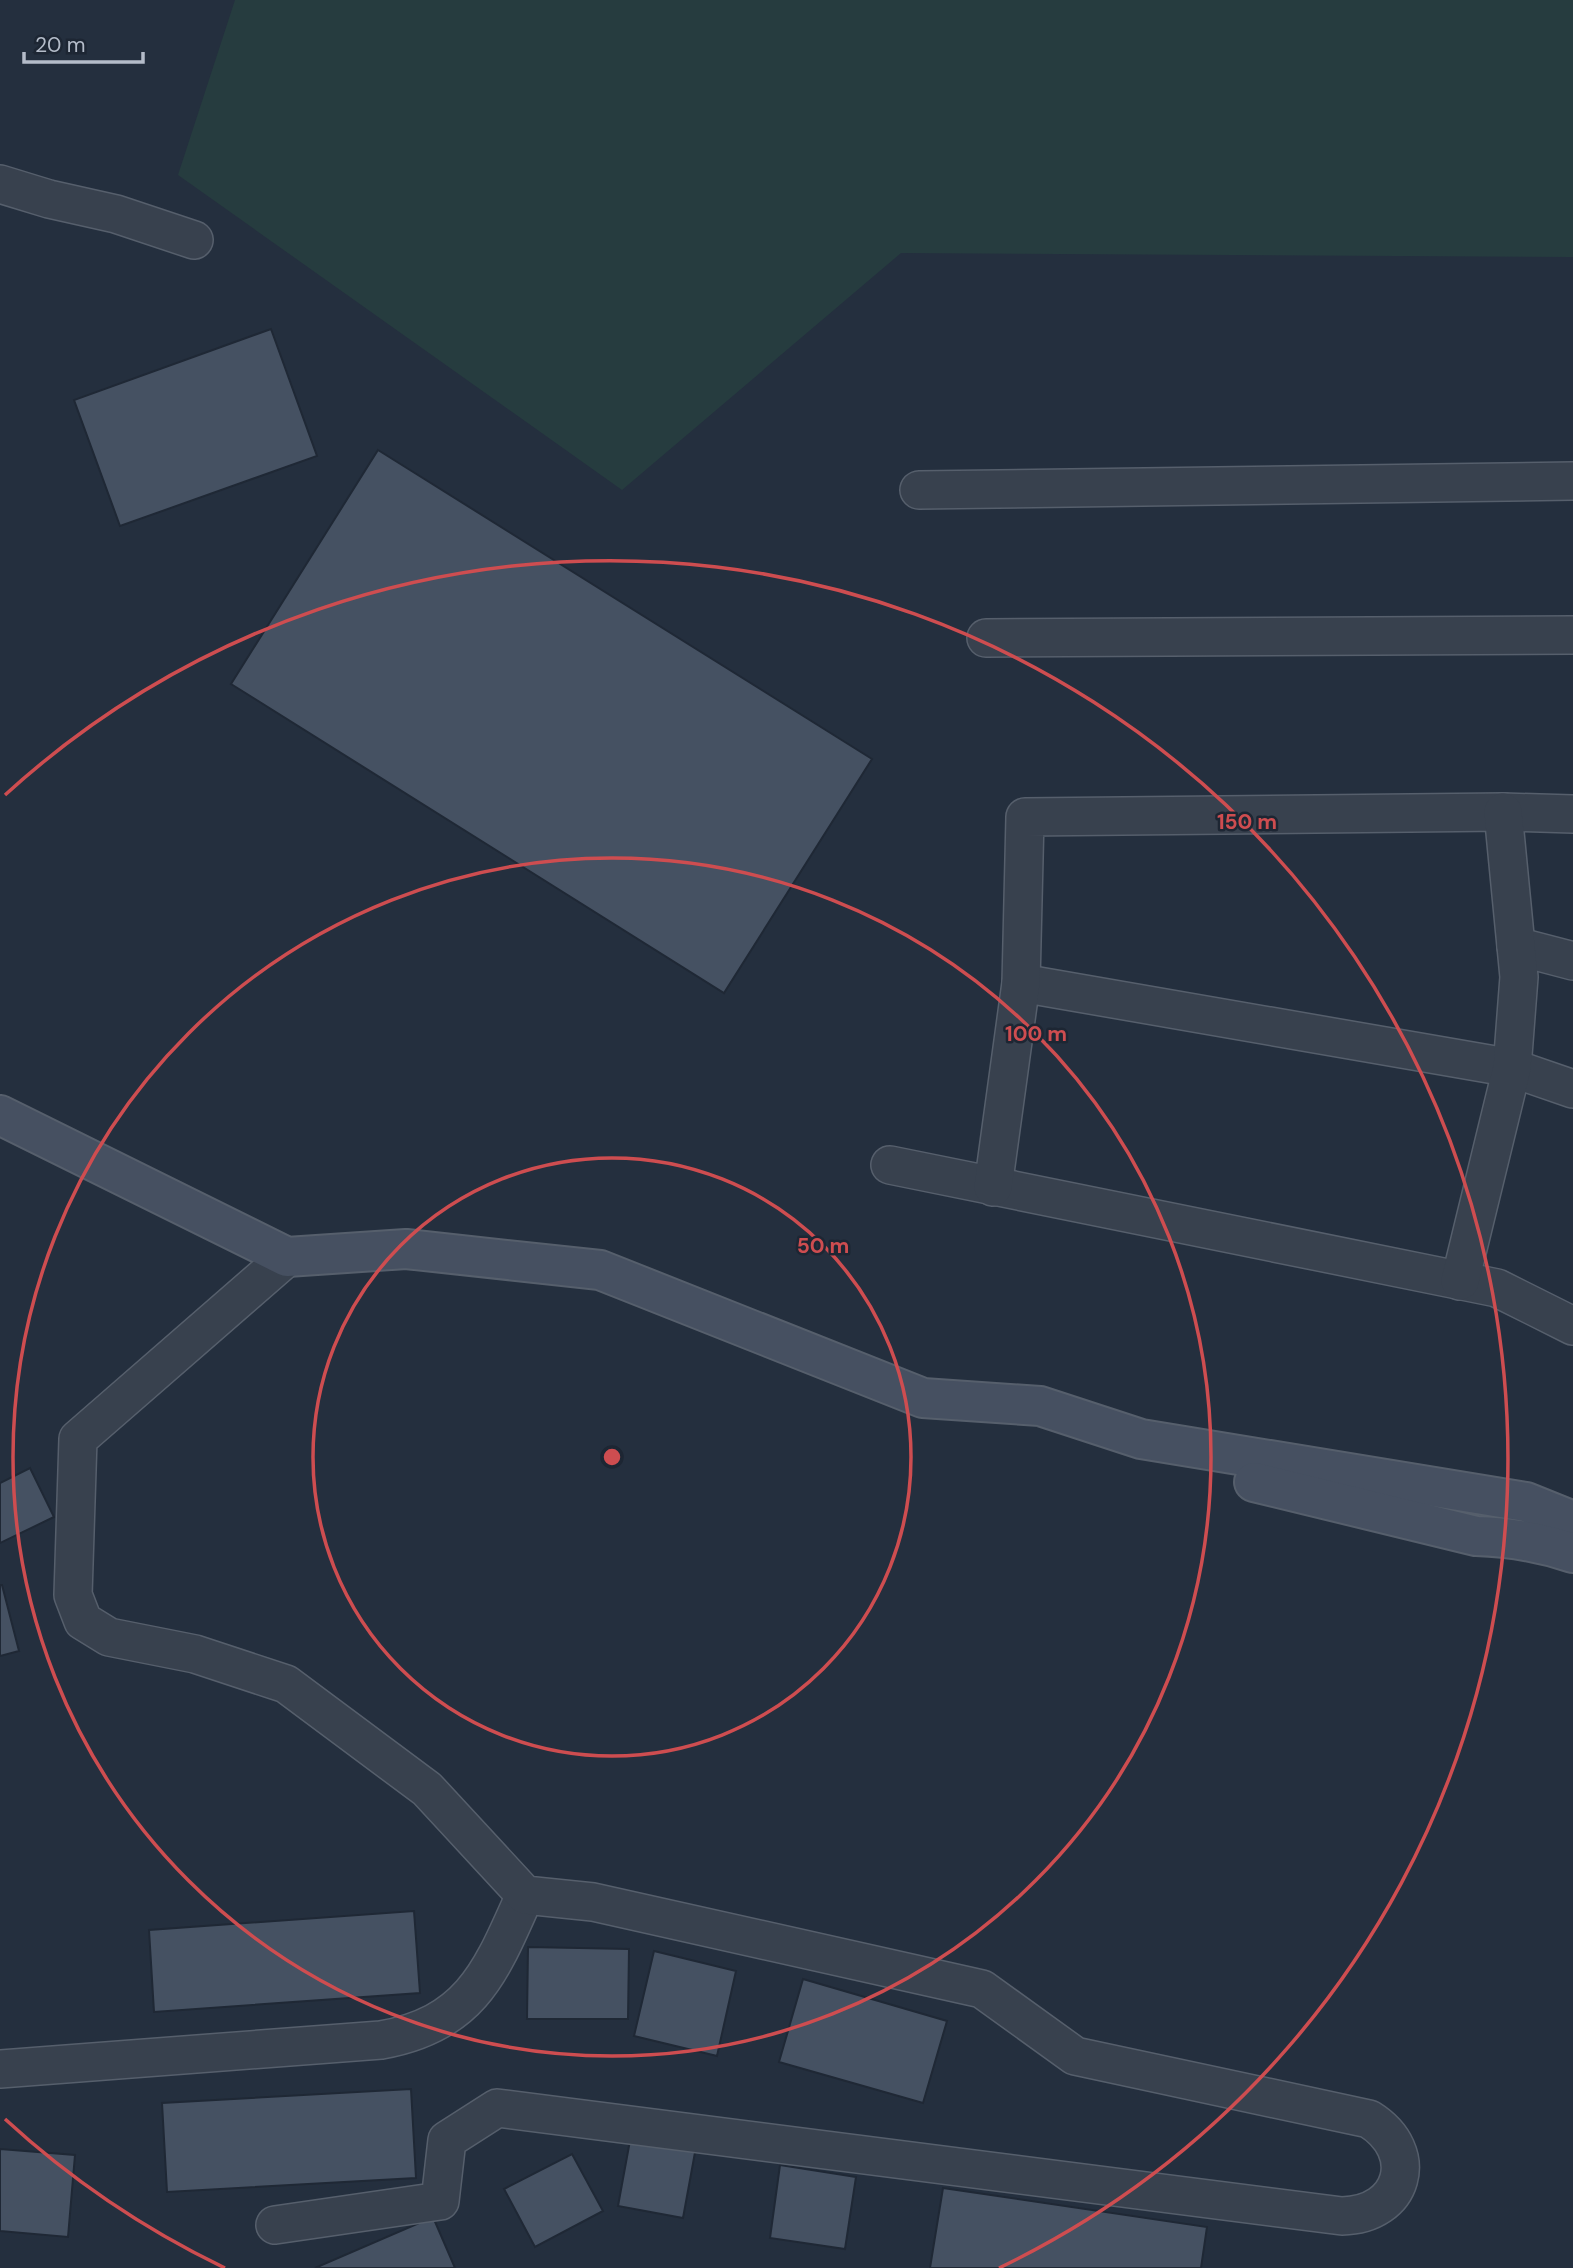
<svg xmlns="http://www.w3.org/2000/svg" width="1573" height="2268" font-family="'DM Sans',sans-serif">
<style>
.green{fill:#263c3f}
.building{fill:#455162;stroke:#1f2835;stroke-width:2}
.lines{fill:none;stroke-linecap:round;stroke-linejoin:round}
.street-casing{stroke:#565f6c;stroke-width:40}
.secondary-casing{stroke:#565f6c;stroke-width:42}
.street{stroke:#38414e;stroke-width:37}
.secondary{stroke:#465061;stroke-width:38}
.ring{fill:none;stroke:#ce4d50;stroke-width:3.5}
.centre{fill:#ce4d50;stroke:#1d2633;stroke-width:3.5}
.ring-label{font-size:21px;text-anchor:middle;font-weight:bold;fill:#ce4d50;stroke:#1d2633;stroke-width:5;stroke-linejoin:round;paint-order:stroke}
</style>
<rect width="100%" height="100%" fill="#242f3e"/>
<polygon class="green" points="235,0 1573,0 1573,257 901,253 622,490 178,175"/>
<g class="building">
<polygon points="271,329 317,456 120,526 74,400"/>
<polygon points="378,450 872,759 724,993 231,684"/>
<polygon points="30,1468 54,1517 0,1543 0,1483"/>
<polygon points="0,1585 2,1585 19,1651 0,1656"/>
<polygon points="414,1911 420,1993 154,2012 149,1930"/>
<polygon points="528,1947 629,1949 628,2019 527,2019"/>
<polygon points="654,1951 736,1971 717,2056 634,2036"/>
<polygon points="803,1979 947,2021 923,2103 779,2062"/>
<polygon points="411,2089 416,2178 167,2192 162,2103"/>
<polygon points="631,2135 696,2147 683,2218 618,2206"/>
<polygon points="0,2149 75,2155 68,2237 0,2231"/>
<polygon points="572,2154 603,2211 535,2247 504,2189"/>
<polygon points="780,2165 856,2177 845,2249 770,2238"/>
<polygon points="943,2188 1207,2227 1201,2268 930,2268"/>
<polygon points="433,2217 455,2268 315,2268"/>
</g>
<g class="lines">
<g class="street-casing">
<g id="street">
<polyline points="0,184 49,199 116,214 194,240"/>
<polyline points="919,490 1573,481"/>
<polyline points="986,638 1573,635"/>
<polyline points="1516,946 1573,961"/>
<polyline points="1021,983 1512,1068 1573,1089"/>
<polyline points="890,1165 1497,1288 1573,1326"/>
<polyline points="993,1187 1021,983 1025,817 1503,812 1573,814"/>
<polyline points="1460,1281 1512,1068 1519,977 1503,812"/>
<path d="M0 2069 381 2040C472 2024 491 1971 525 1895"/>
<path d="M275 2225 440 2201 447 2140 497 2108 1342 2216C1404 2215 1422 2152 1369 2119L1075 2056 982 1989 593 1902 525 1895 427 1789 286 1684 195 1654 109 1637 83 1621 73 1595 78 1439 287 1257"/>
</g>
</g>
<g class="secondary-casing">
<g id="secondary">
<polyline points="0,1115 287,1257 406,1249 600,1270 923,1398 1040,1406 1141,1439 1526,1502 1573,1521"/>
<path d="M1254 1482 1476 1536C1510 1537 1540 1542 1573 1553"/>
</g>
</g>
<use href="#street" class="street"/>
<use href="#secondary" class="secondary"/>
</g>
<g class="ring">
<circle cx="612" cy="1457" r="299"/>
<circle cx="612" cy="1457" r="599"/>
<path d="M225 2268A898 898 0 0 1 5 2119M5 795A898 898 0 1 1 999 2268"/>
</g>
<circle cx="612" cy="1457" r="10" class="centre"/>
<g class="ring-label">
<text x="1247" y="829">150 m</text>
<text x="1036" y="1041">100 m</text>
<text x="823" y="1253">50 m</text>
</g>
<path d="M24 52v10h119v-10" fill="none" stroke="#b4bcc9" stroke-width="3.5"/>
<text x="35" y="52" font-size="21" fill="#b4bcc9" stroke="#1d2633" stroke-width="5" paint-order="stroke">20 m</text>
</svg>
